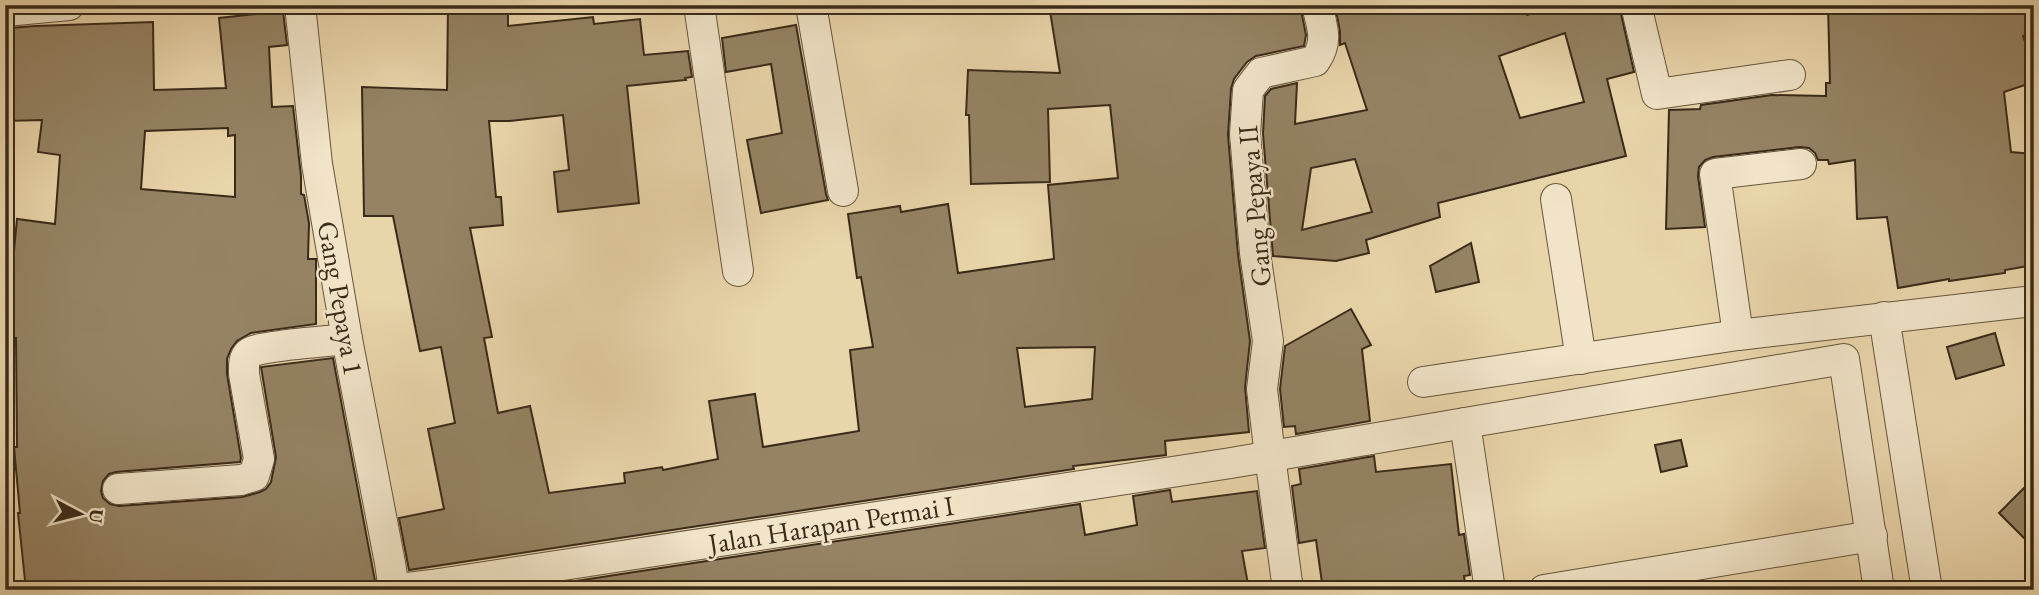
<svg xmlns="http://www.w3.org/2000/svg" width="2039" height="595" font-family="'EB Garamond',serif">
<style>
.building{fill:#958364;stroke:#392a19;stroke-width:2;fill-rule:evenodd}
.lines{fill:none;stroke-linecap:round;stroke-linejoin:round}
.minor-casing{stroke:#65553d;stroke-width:32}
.minor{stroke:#f1e4c8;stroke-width:30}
.labels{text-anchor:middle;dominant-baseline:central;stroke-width:5;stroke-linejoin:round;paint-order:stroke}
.street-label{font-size:28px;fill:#392a19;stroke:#f1e4c8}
</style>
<rect width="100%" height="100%" fill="#e9d5aa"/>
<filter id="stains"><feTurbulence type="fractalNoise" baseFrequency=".00286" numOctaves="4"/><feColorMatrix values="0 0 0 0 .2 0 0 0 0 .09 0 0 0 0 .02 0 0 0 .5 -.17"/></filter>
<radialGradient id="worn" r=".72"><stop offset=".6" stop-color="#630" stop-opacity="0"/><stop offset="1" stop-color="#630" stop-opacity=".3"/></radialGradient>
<g class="building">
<path d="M448 5H508V26L593 17 594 24 640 19 644 55 688 51 692 77 685 78 686 80 627 86 639 203 558 212 554 172 569 170 563 115 510 121H489L496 197H501L503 225 470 228 492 337 484 338 498 413 530 406 549 493 625 483 624 473 662 467 663 470 718 459 709 401 755 394 763 447 859 431 850 350 873 347 861 277 857 278 848 214 900 206 901 212 948 204 958 273 1054 259 1048 185 1118 178 1110 105 1048 109 1050 182 971 184 969 115H966L968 70 1060 73 1049 5H1300L1306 35 1304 46 1256 56 1247 62 1234 79 1231 89 1228 135 1238 255 1250 341 1245 387 1249 432 1165 441 1166 455 1073 466 1074 469 409 570 399 518 444 509 428 429 455 423 441 347 420 351 393 216H364L362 87 447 90ZM1095 347 1092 399 1025 407 1017 348Z"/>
<path d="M1335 5H1524L1527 15 1558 5H1619L1634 72 1607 79 1626 156 1438 203 1440 217 1366 240 1369 253 1336 261 1273 256 1263 134 1265 96 1271 89 1297 83 1295 124 1367 110 1345 43 1340 45V31ZM1565 33 1584 102 1520 118 1499 56ZM1355 159 1372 212 1302 230 1311 168Z"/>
<polygon points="1828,5 2025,5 2034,31 2023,36 2034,68 2034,82 2004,92 2011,152 2034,154 2034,181 2028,231 2034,230 2034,265 2005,270 2005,273 1949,281 1949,279 1898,288 1887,217 1857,219 1855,160 1829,164 1828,160 1818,160 1815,153 1809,148 1800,147 1713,157 1705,160 1699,167 1698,176 1705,227 1666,229 1669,110 1700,109 1701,105 1772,95 1826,96 1826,83 1830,83"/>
<path d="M283 11 287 45 269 47 272 107 293 106 301 176V194L304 195 309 223 308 259H316V324L251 333 237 341 231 349 227 359V374L241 458 240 462 116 472 109 474 103 481 101 491 103 498 110 504 119 506 242 497 260 492 266 489 271 482 276 457 261 367 333 358 375 581 330 588 329 583 261 590H26L18 513H20L14 447H17L16 338H11L10 293 17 219 55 224 60 155 38 152 42 120 5 121V34H11L10 28 35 26 153 22 154 90 226 88 219 18ZM228 128V136L235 135V197L141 189 145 131Z"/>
<polygon points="796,25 826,194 828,200 761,213 747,140 782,133 771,64 726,72 722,38"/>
<polygon points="1471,243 1479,282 1436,292 1430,266"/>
<polygon points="1351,309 1371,345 1362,349 1370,421 1296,434 1295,426 1284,427 1280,389 1285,346"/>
<polygon points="1995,333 2004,365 1956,379 1947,347"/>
<polygon points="1681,440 1687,466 1661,472 1655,445"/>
<polygon points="1374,456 1376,472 1451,464 1459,535 1464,534 1470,575 1464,576 1466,590 1323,590 1316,540 1299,543 1292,486 1301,484 1299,469"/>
<polygon points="2034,478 2034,548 1999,513"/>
<polygon points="1170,490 1172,502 1257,491 1265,548 1242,551 1249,590 517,590 1080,504 1085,535 1137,525 1133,496"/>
</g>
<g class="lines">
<g class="minor-casing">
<g id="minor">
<polyline points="300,5 317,164 347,339 390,563 394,590"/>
<polyline points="699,5 738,271"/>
<polyline points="811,5 843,191"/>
<polyline points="1636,5 1657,94 1790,75"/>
<polyline points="5,11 69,5"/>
<polyline points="1556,199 1581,359"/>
<polyline points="1884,317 1927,590"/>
<polyline points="1738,335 1715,174 1801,164"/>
<polyline points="1423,382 1738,335 2034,301"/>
<polyline points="1465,423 1844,359 1879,590"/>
<path d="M118 489 241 480 254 476 259 459 244 374C244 367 243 358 249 353 256 346 333 341 347 339"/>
<polyline points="392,590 432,585 1231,463 1465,423 1490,590"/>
<path d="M1288 590 1270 456 1262 389 1268 341 1255 253 1245 134 1248 90 1261 73 1315 61C1329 41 1322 27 1317 5"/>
<polyline points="1544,590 1872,536"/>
</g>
</g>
<use href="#minor" class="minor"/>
</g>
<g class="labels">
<g class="street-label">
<text transform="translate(1254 206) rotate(-95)">Gang Pepaya II</text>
<text transform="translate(341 298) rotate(80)">Gang Pepaya 1</text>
<text transform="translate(831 524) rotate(-9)">Jalan Harapan Permai I</text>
</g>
</g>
<rect width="2039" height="595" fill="none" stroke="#e9d5aa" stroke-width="28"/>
<rect x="7" y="7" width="2025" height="581" fill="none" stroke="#392a19" stroke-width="3.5"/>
<rect x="14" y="14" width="2011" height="567" fill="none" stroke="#392a19" stroke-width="2"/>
<g transform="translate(80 514) rotate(97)" stroke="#f1e4c8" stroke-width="5" paint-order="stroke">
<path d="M0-5L12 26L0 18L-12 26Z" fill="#392a19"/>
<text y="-10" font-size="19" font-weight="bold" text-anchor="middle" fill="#392a19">U</text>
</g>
<rect width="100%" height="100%" filter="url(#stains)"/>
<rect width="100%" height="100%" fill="url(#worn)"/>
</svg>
